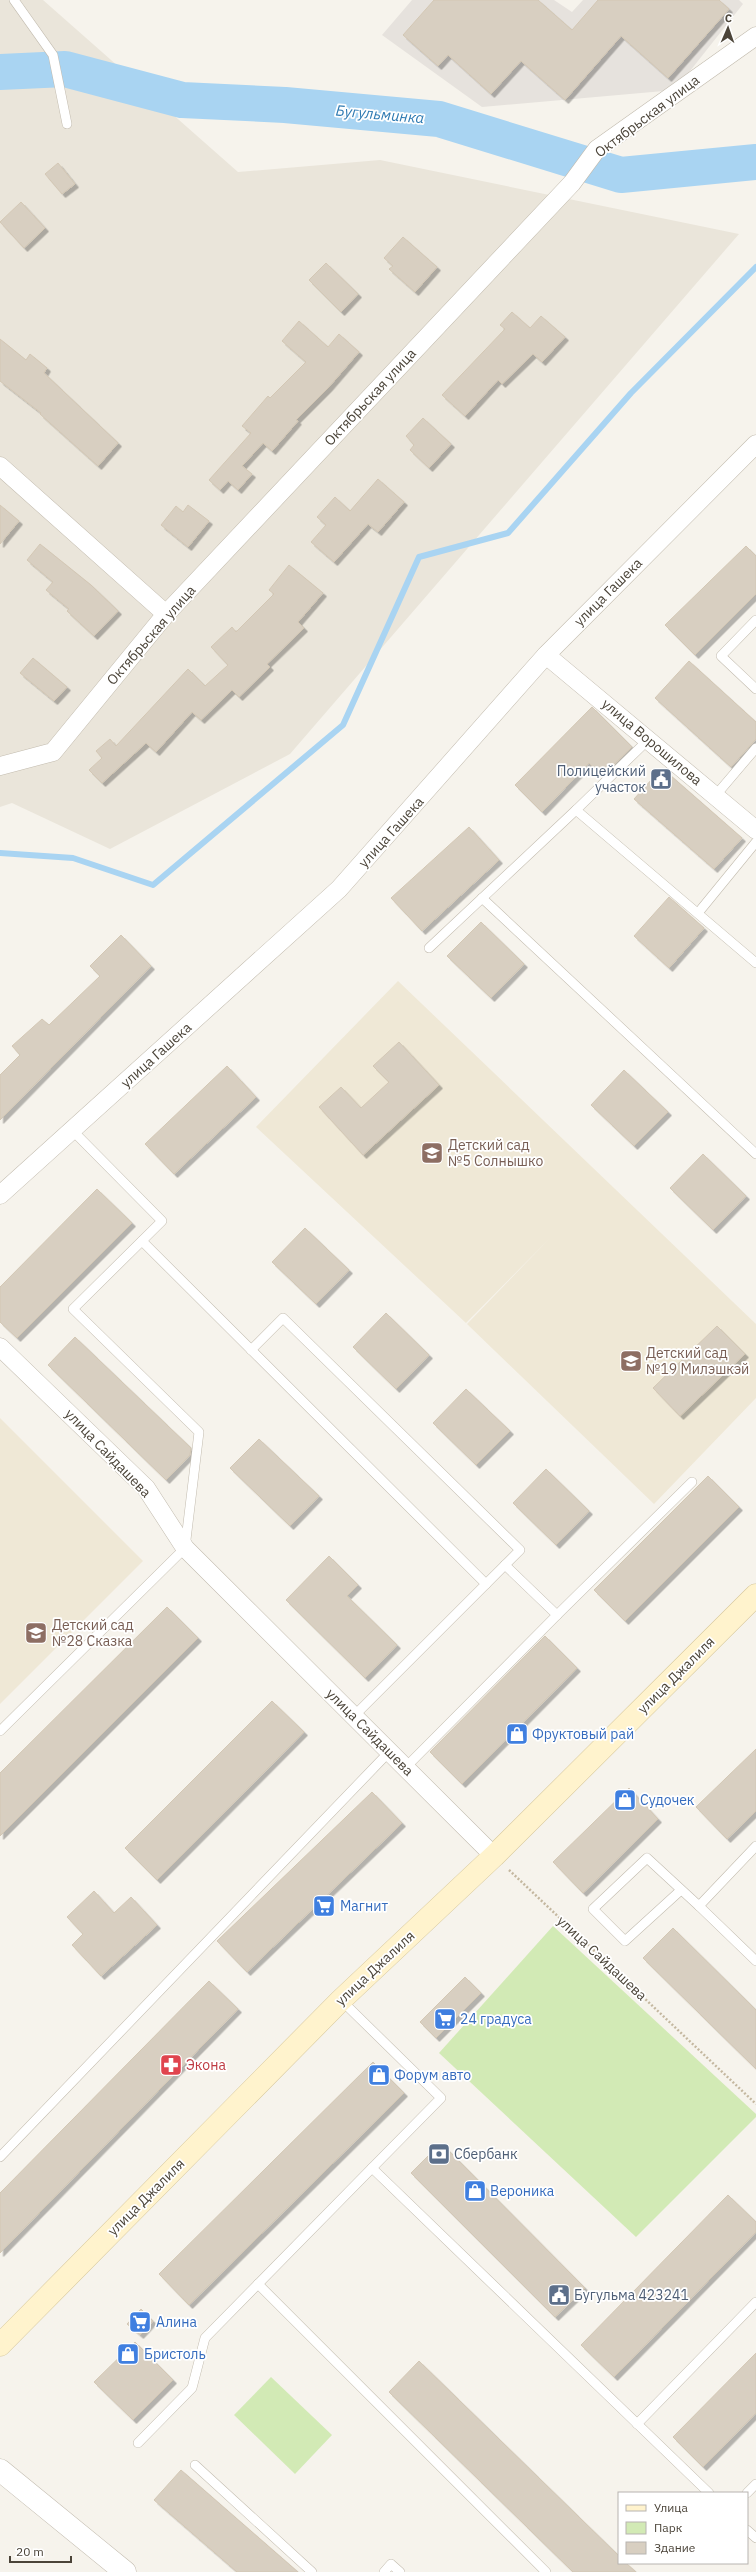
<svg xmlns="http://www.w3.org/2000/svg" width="756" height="2572" font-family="'IBM Plex Sans',sans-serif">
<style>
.residential{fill:#eae5da}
.industrial{fill:#e6e2dd}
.education{fill:#efe8d6}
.green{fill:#d2eab5}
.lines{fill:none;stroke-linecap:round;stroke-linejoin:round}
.stream{stroke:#a9d4f2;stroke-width:6}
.river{stroke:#a9d4f2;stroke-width:36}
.building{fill:#d8cfc1;stroke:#d3c7b4;filter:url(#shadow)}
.service-casing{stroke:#c2bbae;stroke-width:10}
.minor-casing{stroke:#c2bbae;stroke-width:19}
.tertiary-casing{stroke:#c2bbae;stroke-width:23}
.secondary-casing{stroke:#d6c79b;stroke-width:23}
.path{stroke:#c4b79f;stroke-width:2.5;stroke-dasharray:2 2;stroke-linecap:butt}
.service{stroke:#fff;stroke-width:9}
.minor{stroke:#fff;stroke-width:18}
.tertiary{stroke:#fff;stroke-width:22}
.secondary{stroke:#fff3cd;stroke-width:22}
.labels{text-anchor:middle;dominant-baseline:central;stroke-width:3.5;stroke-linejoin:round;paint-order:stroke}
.street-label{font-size:14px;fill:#4b4439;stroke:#fff}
.service-label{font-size:14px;fill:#4e5e75;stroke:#fff;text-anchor:start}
.education-label{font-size:14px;fill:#785e54;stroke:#fff;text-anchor:start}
.shop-label{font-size:14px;fill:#366cbe;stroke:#fff;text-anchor:start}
.health-label{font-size:14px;fill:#be3a42;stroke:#fff;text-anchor:start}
.water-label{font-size:15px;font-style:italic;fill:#2e7ab2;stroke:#fff}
</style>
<defs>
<filter id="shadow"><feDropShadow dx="3.5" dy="3.5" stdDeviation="0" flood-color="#0004"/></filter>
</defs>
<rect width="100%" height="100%" fill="#f6f3ec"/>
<polygon class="residential" points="0,0 43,0 238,172 380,160 739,234 290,754 110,849 12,803 0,807"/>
<polygon class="industrial" points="412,0 554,0 572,12 583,0 739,0 743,4 675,90 482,107 382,35"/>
<g class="education">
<polygon points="398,981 756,1324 756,1398 654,1504 467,1324 550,1238 466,1323 256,1127"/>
<polygon points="0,1418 143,1561 0,1704"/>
</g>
<g class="green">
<polygon points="553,1926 756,2114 756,2117 636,2237 439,2053"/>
<polygon points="271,2377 332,2435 295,2474 234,2415"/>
</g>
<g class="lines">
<polyline class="stream" points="0,853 73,858 153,885 343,725 419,557 508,533 631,393 756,267"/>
<polyline class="river" points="0,72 65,69 182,100 285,105 439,119 621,175 756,162"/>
</g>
<g class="building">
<polygon points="434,0 538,0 572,30 598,0 719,0 729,9 668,78 621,36 565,100 521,61 491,94 448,55 438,66 403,35"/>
<polygon points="58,163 75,184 62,194 45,174"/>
<polygon points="21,202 45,228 24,248 0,222"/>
<polygon points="403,237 437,267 415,292 389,269 393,266 384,258"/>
<polygon points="326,263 358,294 341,312 309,280"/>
<polygon points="512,312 530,328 541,316 565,337 542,362 533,354 502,384 498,380 465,416 442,395 505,329 500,325"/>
<polygon points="299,321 328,347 339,334 359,352 328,388 296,420 298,421 272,451 263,443 242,466 252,474 238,490 228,481 220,490 209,480 251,433 242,426 268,396 270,398 306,362 282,341"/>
<polygon points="0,339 26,360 30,354 47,368 44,373 118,443 98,466 40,414 41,413 0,381"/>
<polygon points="423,418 451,444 429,468 410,450 414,445 406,436"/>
<polygon points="378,479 404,502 378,532 368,524 334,562 311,542 326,525 317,517 335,497 350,511"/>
<polygon points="0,505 19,521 0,544"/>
<polygon points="188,505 209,521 188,547 161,525 176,506 183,512"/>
<polygon points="40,544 91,585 118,611 94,636 67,611 69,609 46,590 53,582 27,560"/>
<polygon points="746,546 756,556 756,594 695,655 665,625"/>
<polygon points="289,565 323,593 298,622 304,628 267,664 270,667 239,697 232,690 201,720 192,712 156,752 146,743 102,783 89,770 102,758 96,751 110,739 116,746 188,669 205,686 228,665 211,647 232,627 236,632 274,594 269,590"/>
<polygon points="33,658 67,687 54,701 20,673"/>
<polygon points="689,661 756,722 756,739 731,767 655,698"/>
<polygon points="592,707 632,747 602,776 589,763 542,812 515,785"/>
<polygon points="662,768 742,838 714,869 634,799"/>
<polygon points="469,827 499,860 422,931 391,898"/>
<polygon points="669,897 704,928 669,968 634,936"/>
<polygon points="481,922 524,964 491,998 447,956"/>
<polygon points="121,935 151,966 0,1120 0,1075 20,1055 12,1046 42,1019 49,1025 100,976 90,966"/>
<polygon points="399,1042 439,1085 363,1155 319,1107 341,1087 361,1108 389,1082 373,1066"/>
<polygon points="227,1066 256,1097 174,1174 145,1144"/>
<polygon points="624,1070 668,1112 634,1146 591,1105"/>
<polygon points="703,1154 746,1196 713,1230 670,1188"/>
<polygon points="97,1189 132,1223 17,1338 0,1322 0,1287"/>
<polygon points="305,1228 349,1270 316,1304 272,1262"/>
<polygon points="386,1313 429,1355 396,1389 353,1347"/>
<polygon points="717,1326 745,1354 680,1416 653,1388"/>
<polygon points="75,1337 191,1448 190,1455 166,1480 48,1365"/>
<polygon points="466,1389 510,1431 476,1465 433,1423"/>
<polygon points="259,1439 319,1496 290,1526 230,1468"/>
<polygon points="546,1469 589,1511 556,1545 513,1503"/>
<polygon points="708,1476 739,1507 625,1621 594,1590"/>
<polygon points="329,1556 358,1585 347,1596 397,1645 365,1678 286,1600"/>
<polygon points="167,1607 198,1638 0,1836 0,1773"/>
<polygon points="545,1636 577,1668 462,1784 430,1752"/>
<polygon points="272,1701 304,1732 157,1880 125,1848"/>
<polygon points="756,1749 756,1811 727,1839 696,1807"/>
<polygon points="629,1788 658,1819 583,1893 553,1862"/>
<polygon points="372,1792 402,1823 247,1972 217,1941"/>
<polygon points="94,1891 114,1913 131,1897 157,1925 101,1976 72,1945 83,1934 67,1917"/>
<polygon points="673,1928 756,2010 756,2069 643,1958"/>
<polygon points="465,1977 481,1993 436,2038 420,2022"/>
<polygon points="209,1981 238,2009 0,2253 0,2193"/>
<polygon points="373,2062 404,2093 189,2305 159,2274"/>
<polygon points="441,2143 585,2288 555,2317 411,2173"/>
<polygon points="728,2195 756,2222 756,2232 614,2377 581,2345"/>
<polygon points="141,2309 153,2321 140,2335 127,2324"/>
<polygon points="135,2342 173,2380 133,2420 94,2382"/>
<polygon points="756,2353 756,2413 703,2467 673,2437"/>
<polygon points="419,2361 619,2556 619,2563 626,2563 636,2572 573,2572 389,2392"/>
<polygon points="181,2470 298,2572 237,2572 154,2500"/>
</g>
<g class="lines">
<g class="service-casing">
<g id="service">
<polyline points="14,0 53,55 67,124"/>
<polyline points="756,620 721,656 756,689"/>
<polyline points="716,795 756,748"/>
<polyline points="576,810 649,739"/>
<polyline points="482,898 756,1154"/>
<polyline points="698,913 756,842"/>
<polyline points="429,948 576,810 756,963"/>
<polyline points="142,1241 486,1584 354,1716"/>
<polyline points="251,1350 283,1318 520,1550 486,1584"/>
<polyline points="557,1615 692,1482"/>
<polyline points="0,1731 185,1548 199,1432 73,1309 162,1221 72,1130"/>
<polyline points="406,1767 557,1615 505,1565"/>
<polyline points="681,1890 625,1941 593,1909 647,1858 699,1906 756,1846"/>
<polyline points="699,1906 756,1961"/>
<polyline points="341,2000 441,2098 372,2168"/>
<polyline points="0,2157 390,1751"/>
<polyline points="258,2284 546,2572"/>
<polyline points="637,2424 756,2302"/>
<polyline points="138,2443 192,2388 205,2338 372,2168 709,2493"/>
<polyline points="195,2465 312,2572"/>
<polyline points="747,2493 756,2484"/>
<polyline points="747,2530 756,2538"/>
<polyline points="384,2572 391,2564 400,2572"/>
</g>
</g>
<g class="minor-casing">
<g id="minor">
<polyline points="0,466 166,614"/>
<polyline points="546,655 756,830"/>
<polyline points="0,766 53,752 166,614 572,183 597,149 756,36"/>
<polyline points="0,1195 339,889 546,655 756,444"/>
<polyline points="0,1347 146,1488 185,1548 494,1856"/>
</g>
</g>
<g class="tertiary-casing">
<polyline id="tertiary" points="0,2470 125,2572"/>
</g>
<g class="secondary-casing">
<polyline id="secondary" points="0,2345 341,2000 494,1856 756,1595"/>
</g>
<polyline class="path" points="509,1870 756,2104"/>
<use href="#service" class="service"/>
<use href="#minor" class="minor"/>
<use href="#tertiary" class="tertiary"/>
<use href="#secondary" class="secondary"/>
</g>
<defs>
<g id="civic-square" transform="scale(1.15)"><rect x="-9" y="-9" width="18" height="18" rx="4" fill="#5c6f8a" stroke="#fff"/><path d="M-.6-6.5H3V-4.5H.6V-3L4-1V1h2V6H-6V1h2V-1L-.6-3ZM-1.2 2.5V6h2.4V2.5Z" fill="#fff"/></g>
<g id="school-square" transform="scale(1.15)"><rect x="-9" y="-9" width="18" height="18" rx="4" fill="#8d6e63" stroke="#fff"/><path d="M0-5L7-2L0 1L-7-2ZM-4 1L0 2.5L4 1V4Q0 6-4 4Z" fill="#fff"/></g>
<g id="shop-square" transform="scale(1.15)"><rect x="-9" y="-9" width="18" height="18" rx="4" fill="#3f7fe0" stroke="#fff"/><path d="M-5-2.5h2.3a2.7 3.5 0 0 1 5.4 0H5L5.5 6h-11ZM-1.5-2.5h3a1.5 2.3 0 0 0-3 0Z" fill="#fff"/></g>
<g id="supermarket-square" transform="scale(1.15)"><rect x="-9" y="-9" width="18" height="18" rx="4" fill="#3f7fe0" stroke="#fff"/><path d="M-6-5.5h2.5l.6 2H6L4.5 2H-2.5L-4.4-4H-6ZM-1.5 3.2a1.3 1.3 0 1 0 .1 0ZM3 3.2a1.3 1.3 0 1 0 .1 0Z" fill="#fff"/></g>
<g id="pharmacy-square" transform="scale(1.15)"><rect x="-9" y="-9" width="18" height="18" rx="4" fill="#e0444e" stroke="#fff"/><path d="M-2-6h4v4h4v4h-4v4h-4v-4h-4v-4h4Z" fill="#fff"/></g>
<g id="bank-square" transform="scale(1.15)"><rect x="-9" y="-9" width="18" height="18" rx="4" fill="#5c6f8a" stroke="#fff"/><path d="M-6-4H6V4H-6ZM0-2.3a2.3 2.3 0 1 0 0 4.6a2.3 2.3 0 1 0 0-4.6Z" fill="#fff"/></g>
</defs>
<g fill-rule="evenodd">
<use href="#civic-square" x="661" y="779"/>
<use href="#school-square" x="432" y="1153"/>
<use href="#school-square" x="631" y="1361"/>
<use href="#school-square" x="36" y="1633"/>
<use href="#shop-square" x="517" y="1734"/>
<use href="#shop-square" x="625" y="1800"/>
<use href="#supermarket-square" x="324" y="1906"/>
<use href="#supermarket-square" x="445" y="2019"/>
<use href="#pharmacy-square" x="171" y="2065"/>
<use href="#shop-square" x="379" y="2075"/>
<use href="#bank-square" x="439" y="2154"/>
<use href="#shop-square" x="475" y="2191"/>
<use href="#civic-square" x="559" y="2295"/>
<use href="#supermarket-square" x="140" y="2322"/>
<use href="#shop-square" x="128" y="2354"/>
</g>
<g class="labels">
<g class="street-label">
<text transform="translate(647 116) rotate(-37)">Октябрьская улица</text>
<text transform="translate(370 397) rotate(-47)">Октябрьская улица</text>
<text transform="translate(608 592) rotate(-45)">улица Гашека</text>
<text transform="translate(151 635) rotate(-49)">Октябрьская улица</text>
<text transform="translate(652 742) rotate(40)">улица Ворошилова</text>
<text transform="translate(391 832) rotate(-48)">улица Гашека</text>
<text transform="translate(156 1055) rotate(-42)">улица Гашека</text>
<text transform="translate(108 1453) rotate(46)">улица Сайдашева</text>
<text transform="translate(676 1675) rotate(-45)">улица Джалиля</text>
<text transform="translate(370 1732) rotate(45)">улица Сайдашева</text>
<text transform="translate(602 1958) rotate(43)">улица Сайдашева</text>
<text transform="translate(375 1968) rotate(-43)">улица Джалиля</text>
<text transform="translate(146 2197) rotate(-45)">улица Джалиля</text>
</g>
<g class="service-label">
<text x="646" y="771" text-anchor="end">Полицейский<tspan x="646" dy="16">участок</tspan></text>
<text x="454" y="2154">Сбербанк</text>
<text x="574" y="2295">Бугульма 423241</text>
</g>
<g class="education-label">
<text x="448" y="1145">Детский сад<tspan x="448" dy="16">№5 Солнышко</tspan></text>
<text x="646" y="1353">Детский сад<tspan x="646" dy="16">№19 Милэшкэй</tspan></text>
<text x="52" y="1625">Детский сад<tspan x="52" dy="16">№28 Сказка</tspan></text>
</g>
<g class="shop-label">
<text x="532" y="1734">Фруктовый рай</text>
<text x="640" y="1800">Судочек</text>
<text x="340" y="1906">Магнит</text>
<text x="460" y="2019">24 градуса</text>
<text x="394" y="2075">Форум авто</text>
<text x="490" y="2191">Вероника</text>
<text x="156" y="2322">Алина</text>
<text x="144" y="2354">Бристоль</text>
</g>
<g class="health-label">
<text x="186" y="2065">Экона</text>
</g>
<g class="water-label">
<text transform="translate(380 114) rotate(5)">Бугульминка</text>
</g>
</g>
<rect x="618" y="2492" width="130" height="72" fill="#ffffff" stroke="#b7b4b0"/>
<rect x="626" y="2505" width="20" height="6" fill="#fff3cd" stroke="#b7b4b0"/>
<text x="654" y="2512" font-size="12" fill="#4b4439">Улица</text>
<rect x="626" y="2522" width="20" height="12" fill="#d2eab5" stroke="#b7b4b0"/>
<text x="654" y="2532" font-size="12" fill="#4b4439">Парк</text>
<rect x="626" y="2542" width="20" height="12" fill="#d8cfc1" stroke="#b7b4b0"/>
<text x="654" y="2552" font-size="12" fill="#4b4439">Здание</text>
<g transform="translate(728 28) rotate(2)" stroke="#ffffff" stroke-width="3" paint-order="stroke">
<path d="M0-3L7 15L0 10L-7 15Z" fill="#4b4439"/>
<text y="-6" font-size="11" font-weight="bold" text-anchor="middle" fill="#4b4439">С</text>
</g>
<path d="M10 2556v6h61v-6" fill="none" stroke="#4b4439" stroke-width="2"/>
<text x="16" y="2556" font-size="12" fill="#4b4439" stroke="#ffffff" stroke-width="3" paint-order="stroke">20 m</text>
</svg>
